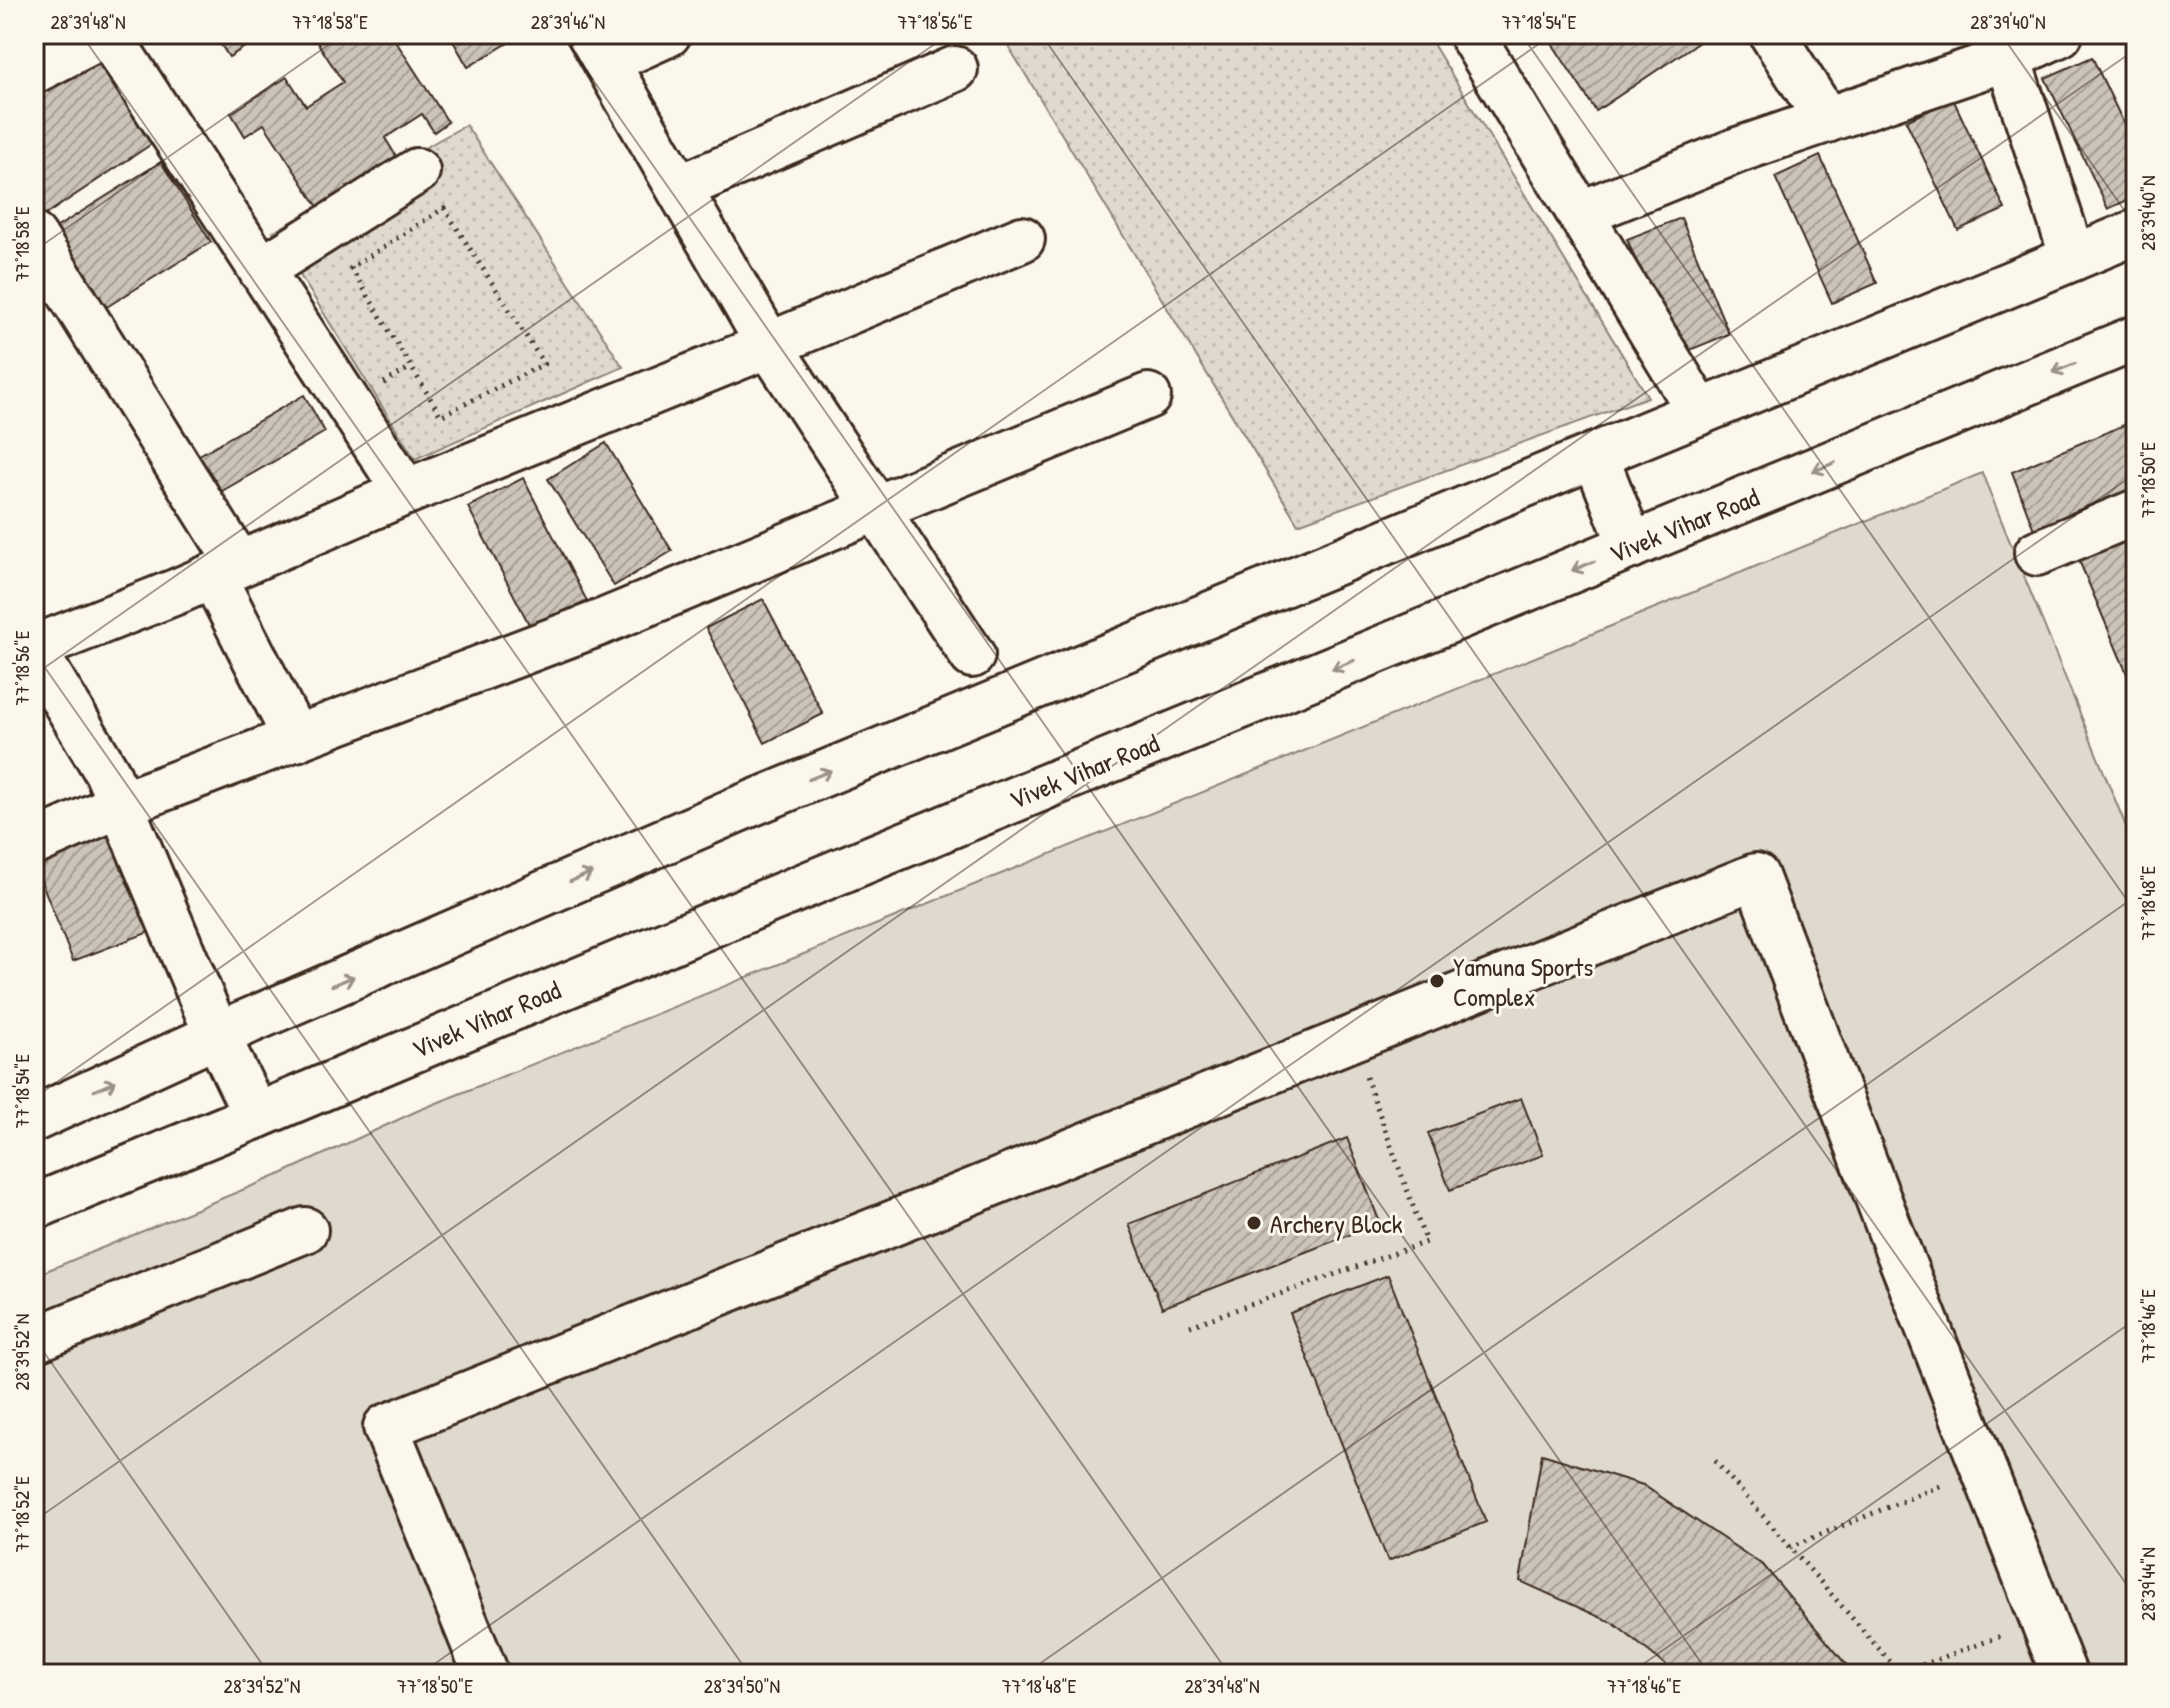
<svg xmlns="http://www.w3.org/2000/svg" width="2170" height="1708" font-family="'Patrick Hand',sans-serif">
<style>
.green{fill:url(#green-dots);stroke:#8d8276;stroke-width:2}
.pitch{fill:#dfd9ce;stroke:#8d8276;stroke-width:2}
.building{fill:url(#building-hatch);stroke:#3b2a1e;stroke-width:2}
.lines{fill:none;stroke-linecap:round;stroke-linejoin:round}
.minor-casing{stroke:#3b2a1e;stroke-width:50}
.path{stroke:#3b2a1e;stroke-width:5;stroke-dasharray:2 6;stroke-linecap:butt}
.minor{stroke:#fbf7ec;stroke-width:44}
.oneway{stroke:#9b9085}
.ticks{fill:none;stroke:#3b2a1e;stroke-width:2;stroke-opacity:0.45}
.poi-dot{fill:#3b2a1e;stroke:#fbf7ec;stroke-width:3}
.labels{text-anchor:middle;dominant-baseline:central;stroke-width:6;stroke-linejoin:round;paint-order:stroke}
.street-label{font-size:26px;fill:#3b2a1e;stroke:#fbf7ec}
.poi-label{font-size:26px;fill:#3b2a1e;stroke:#fbf7ec;text-anchor:start}
.neatline{fill:none;stroke:#3b2a1e;stroke-width:3}
.ticks-label{font-size:20px;text-anchor:middle;fill:#3b2a1e}
</style>
<defs>
<pattern id="green-dots" width="8" height="8" patternUnits="userSpaceOnUse" patternTransform="scale(2)"><rect width="8" height="8" fill="#dfd9ce"/><path d="M2 2h.1M6 6h.1" fill="none" stroke="#c0bab0" stroke-width="1.8" stroke-linecap="round"/></pattern>
<pattern id="building-hatch" width="6" height="6" patternUnits="userSpaceOnUse" patternTransform="scale(2)"><rect width="6" height="6" fill="#ccc4b9"/><path d="M-1 1l2-2M0 6l6-6M5 7l2-2" fill="none" stroke="#a79f96"/></pattern>
</defs>
<rect width="100%" height="100%" fill="#fbf7ec"/>
<filter id="ink" filterUnits="userSpaceOnUse"><feTurbulence type="fractalNoise" baseFrequency=".0125" numOctaves="2"/><feDisplacementMap in="SourceGraphic" scale="16" xChannelSelector="R" yChannelSelector="G"/><feConvolveMatrix kernelMatrix="1 2 1 2 8 2 1 2 1" color-interpolation-filters="sRGB"/></filter>
<g filter="url(#ink)">
<g class="green">
<polygon points="1001,34 1427,34 1648,397 1298,524"/>
<polygon points="466,125 623,367 415,459 273,232"/>
</g>
<polygon class="pitch" points="1982,473 2136,851 2136,1674 34,1674 34,1276 281,1174 417,1111 1570,643"/>
<g class="building">
<polygon points="214,34 265,34 229,57"/>
<polygon points="312,34 391,34 448,122 434,132 422,114 385,138 396,156 318,207 264,124 245,136 231,113 287,77 306,106 343,82"/>
<polygon points="449,34 523,34 468,67"/>
<polygon points="1546,34 1698,34 1702,40 1596,111"/>
<polygon points="102,54 159,139 45,215 34,199 34,99"/>
<polygon points="2092,57 2136,149 2136,196 2108,209 2045,78"/>
<polygon points="1953,99 2005,209 1958,230 1906,121"/>
<polygon points="1820,156 1877,283 1832,303 1775,177"/>
<polygon points="161,162 211,242 105,308 54,229"/>
<polygon points="1681,218 1729,334 1675,356 1627,239"/>
<polygon points="304,395 325,432 215,495 194,458"/>
<polygon points="2136,420 2136,498 2038,540 2012,472"/>
<polygon points="606,443 672,551 614,586 548,479"/>
<polygon points="523,478 587,601 532,630 468,507"/>
<polygon points="2136,534 2136,695 2078,558"/>
<polygon points="763,599 823,714 765,743 706,628"/>
<polygon points="108,819 152,931 73,961 34,863"/>
<polygon points="1521,1098 1543,1155 1450,1190 1428,1133"/>
<polygon points="1347,1138 1380,1223 1162,1308 1129,1224"/>
<polygon points="1388,1275 1486,1522 1388,1561 1290,1313"/>
<polygon points="1542,1454 1643,1485 1764,1566 1854,1674 1677,1674 1613,1623 1520,1581"/>
</g>
<g class="lines">
<g class="minor-casing">
<g id="minor">
<polyline points="108,34 406,492"/>
<polyline points="590,34 769,345 972,655"/>
<polyline points="1471,34 1700,412"/>
<polyline points="1772,34 1827,120"/>
<polyline points="1997,34 2008,58 2073,258"/>
<polyline points="606,62 668,34"/>
<polyline points="34,71 106,34"/>
<polyline points="679,188 955,69"/>
<polyline points="1580,214 1738,150 2008,58 2060,34"/>
<polyline points="34,236 239,564"/>
<polyline points="261,270 417,171"/>
<polyline points="1595,455 1631,546"/>
<polyline points="2037,553 2136,512"/>
<polyline points="213,576 296,739"/>
<polyline points="34,648 178,591 406,492 769,345 1022,239"/>
<polyline points="34,650 107,772 217,1035 256,1116"/>
<polyline points="34,843 122,804 602,622 1148,396"/>
<polyline points="34,1119 217,1035 736,810 2136,232"/>
<polyline points="34,1207 256,1116 770,900 2136,338"/>
<polyline points="34,1340 305,1230"/>
<polyline points="486,1674 386,1427 1756,876 1895,1243 2064,1674"/>
</g>
</g>
<g class="path">
<polygon points="444,208 544,364 441,416 351,268"/>
<polyline points="384,383 411,367"/>
<polyline points="1190,1326 1426,1242 1366,1077"/>
<polyline points="1715,1461 1901,1674"/>
<polyline points="1790,1547 1945,1484"/>
<polyline points="1900,1673 2004,1635"/>
</g>
<use href="#minor" class="minor"/>
</g>
<defs><path id="oneway-shaft" d="M-6 0H5M1.5-3L5.5 0L1.5 3" fill="none" stroke-width="1.6" stroke-linecap="round" stroke-linejoin="round" transform="scale(2)"/></defs>
<g class="oneway">
<use href="#oneway-shaft" transform="translate(2064 368) rotate(158)"/>
<use href="#oneway-shaft" transform="translate(1824 467) rotate(158)"/>
<use href="#oneway-shaft" transform="translate(1583 566) rotate(158)"/>
<use href="#oneway-shaft" transform="translate(1343 665) rotate(158)"/>
<use href="#oneway-shaft" transform="translate(820 775) rotate(-22)"/>
<use href="#oneway-shaft" transform="translate(581 877) rotate(-23)"/>
<use href="#oneway-shaft" transform="translate(343 981) rotate(-23)"/>
<use href="#oneway-shaft" transform="translate(105 1086) rotate(-24)"/>
</g>
</g>
<path class="ticks" d="M81 34 1229 1674M561 34 1709 1674M1041 34 2136 1598M1521 34 2136 913M2001 34 2136 227M34 251 344 34M34 652 749 1674M34 675 949 34M34 1098 1553 34M34 1338 269 1674M34 1521 2136 49M420 1674 2136 473M1025 1674 2136 896M1629 1674 2136 1319"/>
<g class="poi-dot">
<circle cx="1437" cy="981" r="8"/>
<circle cx="1254" cy="1223" r="8"/>
</g>
<g class="labels">
<g class="street-label">
<text transform="translate(1684 525) rotate(-22)">Vivek Vihar Road</text>
<text transform="translate(1084 771) rotate(-22)">Vivek Vihar Road</text>
<text transform="translate(486 1019) rotate(-23)">Vivek Vihar Road</text>
</g>
<g class="poi-label">
<text x="1453" y="966">Yamuna Sports<tspan x="1453" dy="30">Complex</tspan></text>
<text x="1270" y="1223">Archery Block</text>
</g>
</g>
<rect width="2170" height="1708" fill="none" stroke="#fbf7ec" stroke-width="88"/>
<rect x="44" y="44" width="2082" height="1620" class="neatline"/>
<g class="ticks-label">
<text x="88" y="29">28°39'48"N</text>
<text x="330" y="29">77°18'58"E</text>
<text x="568" y="29">28°39'46"N</text>
<text x="935" y="29">77°18'56"E</text>
<text x="1539" y="29">77°18'54"E</text>
<text x="2008" y="29">28°39'40"N</text>
<text transform="translate(2148 213) rotate(-90)" y="7">28°39'40"N</text>
<text transform="translate(22 244) rotate(-90)" y="7">77°18'58"E</text>
<text transform="translate(2148 480) rotate(-90)" y="7">77°18'50"E</text>
<text transform="translate(22 668) rotate(-90)" y="7">77°18'56"E</text>
<text transform="translate(2148 903) rotate(-90)" y="7">77°18'48"E</text>
<text transform="translate(22 1091) rotate(-90)" y="7">77°18'54"E</text>
<text transform="translate(2148 1326) rotate(-90)" y="7">77°18'46"E</text>
<text transform="translate(22 1352) rotate(-90)" y="7">28°39'52"N</text>
<text transform="translate(22 1514) rotate(-90)" y="7">77°18'52"E</text>
<text transform="translate(2148 1584) rotate(-90)" y="7">28°39'44"N</text>
<text x="262" y="1693">28°39'52"N</text>
<text x="435" y="1693">77°18'50"E</text>
<text x="742" y="1693">28°39'50"N</text>
<text x="1039" y="1693">77°18'48"E</text>
<text x="1222" y="1693">28°39'48"N</text>
<text x="1644" y="1693">77°18'46"E</text>
</g>
</svg>
